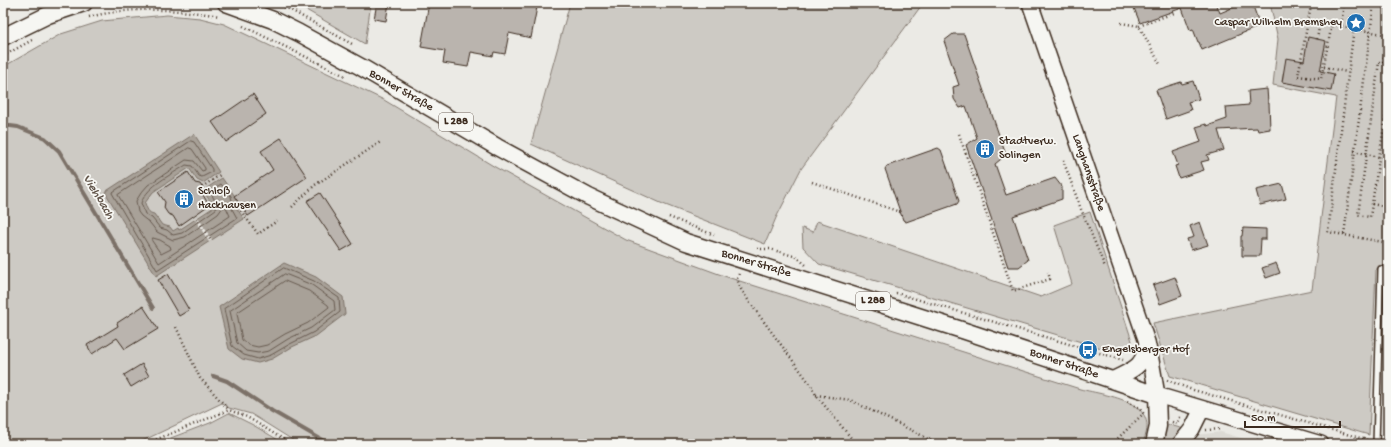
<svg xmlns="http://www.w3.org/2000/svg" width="1391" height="447" font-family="'Gochi Hand',sans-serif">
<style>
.built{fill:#dcdad4}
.green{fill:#cdcac4;stroke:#847a71}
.water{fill:#a8a198;stroke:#7c7167}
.pier{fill:#ebeae5}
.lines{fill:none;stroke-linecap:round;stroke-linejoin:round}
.shore{stroke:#675a4f;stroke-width:1}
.stream{stroke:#7c7167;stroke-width:4}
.building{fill:#bab4ae;stroke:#3b2a1e}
.lane-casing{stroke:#3b2a1e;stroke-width:8}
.secondary-casing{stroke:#3b2a1e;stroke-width:18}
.primary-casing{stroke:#3b2a1e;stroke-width:19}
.path{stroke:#3b2a1e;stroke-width:2.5;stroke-dasharray:1 3;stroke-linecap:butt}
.lane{stroke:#f6f6f2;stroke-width:5}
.secondary{stroke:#f6f6f2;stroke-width:15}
.primary{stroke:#f6f6f2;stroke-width:16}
.labels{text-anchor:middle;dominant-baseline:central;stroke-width:3.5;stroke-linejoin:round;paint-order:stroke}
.shield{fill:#f6f6f2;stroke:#73675e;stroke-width:1}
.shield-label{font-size:11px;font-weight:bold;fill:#3b2a1e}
.poi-label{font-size:12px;fill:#3b2a1e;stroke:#f6f6f2;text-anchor:start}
.street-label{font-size:12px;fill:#3b2a1e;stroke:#f6f6f2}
.water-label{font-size:13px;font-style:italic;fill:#615449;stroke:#f6f6f2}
</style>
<rect width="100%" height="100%" fill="#ebeae5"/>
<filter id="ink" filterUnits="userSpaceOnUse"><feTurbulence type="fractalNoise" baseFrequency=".025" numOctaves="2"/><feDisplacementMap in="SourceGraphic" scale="8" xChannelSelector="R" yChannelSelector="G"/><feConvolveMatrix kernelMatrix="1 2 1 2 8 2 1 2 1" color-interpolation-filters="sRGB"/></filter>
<g filter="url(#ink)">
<polygon class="built" points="1221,432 1260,444 1187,444 1195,435"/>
<g class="green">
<polygon points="294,3 371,3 365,44"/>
<polygon points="570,3 929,3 921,6 801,169 776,218 765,244 663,204 531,144"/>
<polygon points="1270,3 1388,3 1388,270 1376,269 1369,435 1170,376 1153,323 1312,290 1336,97 1273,85 1278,39"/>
<path d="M167 15 200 18 224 24 384 100 495 167 626 240 727 277 1080 389C1108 396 1164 401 1142 444H299L251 414 229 408 222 403 138 443 48 444 3 442V67L61 34 102 21Z"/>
<polygon points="1090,212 1132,341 1127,351 1115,352 819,264 803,247 802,228 813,232 817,221 1041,297 1072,284 1054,225"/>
<polygon points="229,413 253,425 285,444 155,444 210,423"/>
<polygon points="1166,424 1184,429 1172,444 1160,444"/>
</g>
<g class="water">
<path d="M194 134 219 172 203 183 197 180 189 168 153 192 145 203C147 209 148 213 154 214L162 225 170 227 173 231 178 228 179 230 214 207 206 195 207 188 222 178 239 202 235 206 244 219 156 276 105 192Z"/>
<polygon points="284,263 316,277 343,297 345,314 316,336 292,347 272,359 258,363 242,359 229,349 219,307"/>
</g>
<polygon class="pier" points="198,217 212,240 209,242 195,219"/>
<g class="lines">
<g class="shore">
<path d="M191 141 194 142 212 169V172L202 177 199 176 192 166 186 165C171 175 148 185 141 203L145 214 152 218 160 228 167 230 173 235 182 233 216 209 217 205 211 193 212 190 221 184 231 196 232 201 231 207 237 218 157 270 112 193Z"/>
<polygon points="189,148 192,149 205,168 205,170 202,171 194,161 186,160 148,185 141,193 136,201 138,212 141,216 150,223 157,232 173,240 185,237 218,214 223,207 226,207 230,216 159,263 118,195"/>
<polygon points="153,238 160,240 170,246 171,249 161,254 152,241"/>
<polygon points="284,268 314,281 339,298 340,312 314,332 290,344 271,355 258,359 244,355 232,346 224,309"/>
<polygon points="285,274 312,285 334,301 335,310 311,328 288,339 269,351 258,353 246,351 237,343 230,311"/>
<polygon points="285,281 309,291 328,305 329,307 308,323 285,334 267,345 258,347 249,345 242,340 237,313"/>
</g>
<g class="stream">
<polyline points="3,125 18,127 45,138 59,151 153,308"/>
<polyline points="213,376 227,381 272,411 329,444"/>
</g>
</g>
<g class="building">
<polygon points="377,3 389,3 386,21 374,19"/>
<polygon points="429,3 500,3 518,6 518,4 537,7 531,38 509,33 505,54 494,52 493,56 471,52 468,67 443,63 445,51 421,47"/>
<polygon points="1132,3 1216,3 1220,13 1244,3 1252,3 1260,26 1202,50 1199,42 1198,42 1193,29 1190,30 1182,8 1140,23"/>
<polygon points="953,34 964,34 1006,155 995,164 1006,195 1055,178 1062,187 1062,199 1013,216 1028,260 1019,267 1008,267 966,145 977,138 966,106 960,108 954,99 953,87 959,85 944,41"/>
<polygon points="1308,37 1326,41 1320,71 1334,74 1331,91 1282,82 1286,58 1304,61"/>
<polygon points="1193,81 1199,99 1188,102 1191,110 1166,119 1156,90 1181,82 1182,84"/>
<polygon points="1267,89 1268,103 1269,103 1270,129 1258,131 1257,128 1218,130 1224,150 1207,155 1209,160 1201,162 1204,170 1179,178 1175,166 1178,165 1173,152 1201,142 1196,127 1206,124 1207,126 1227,119 1226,107 1249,105 1248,91"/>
<polygon points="253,94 266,114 226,142 212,122"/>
<polygon points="281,138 307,177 248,216 234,196 273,170 261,151"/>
<polygon points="938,148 941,150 959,201 957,204 906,222 903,220 885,169 887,166"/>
<polygon points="188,172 195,183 200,184 202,187 204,191 203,195 209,205 179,226 173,216 168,214 164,208 165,202 158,192"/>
<polygon points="1282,184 1286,199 1260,205 1256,190"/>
<polygon points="320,193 353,244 341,251 307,201"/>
<polygon points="1200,222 1208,245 1191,250 1187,239 1194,237 1190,226"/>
<polygon points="1243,228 1266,229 1266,239 1261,239 1260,256 1242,256 1242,247 1241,247 1241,236 1242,236"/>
<polygon points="1276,263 1280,273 1266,278 1262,268"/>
<polygon points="168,274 189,310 179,316 158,280"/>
<polygon points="1175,277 1182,296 1160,304 1153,285"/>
<polygon points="143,306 158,329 125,349 117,338 92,354 87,345 118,326 117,323"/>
<polygon points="142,364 149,376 131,387 124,375"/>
</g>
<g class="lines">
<g class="lane-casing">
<polyline id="lane" points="1376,444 1381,269"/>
</g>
<g class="secondary-casing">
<g id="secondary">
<polyline points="1030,3 1147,342 1151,360 1157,395 1321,444"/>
<path d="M1112 380C1133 369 1143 369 1147 343"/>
<polyline points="1180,444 1192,429 1202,409"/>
</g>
</g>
<g class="primary-casing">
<g id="primary">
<polyline points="226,3 273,20 299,33 361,67 497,147 589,197 686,242 965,331 1157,395 1158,426 1154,444"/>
<polyline points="3,37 48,15 84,3"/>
</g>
</g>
<g class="path">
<polyline points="273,3 287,8 352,44"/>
<polyline points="1233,3 1234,7"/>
<polyline points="1295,3 1311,5 1308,21 1341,26"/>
<polyline points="1344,3 1341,26 1388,35"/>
<polyline points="1374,3 1344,235 1388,243"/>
<polyline points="1374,4 1388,6"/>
<path d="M89 17C132 6 176 9 220 16"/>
<polyline points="1308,21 1298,76 1321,79 1332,24"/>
<polyline points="1121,23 1139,26 1161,66"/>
<polyline points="243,26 345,76"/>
<polyline points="1139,26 1174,13"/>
<polyline points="1317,39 1320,22"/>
<polyline points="3,56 34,39"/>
<polyline points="1383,62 1388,35"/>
<polyline points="1388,63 1379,62 1358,215 1370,217 1388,100"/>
<polyline points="1324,67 1347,72"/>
<polyline points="959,134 1013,291 1050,279 1048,272"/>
<polyline points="1354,151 1379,157"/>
<polyline points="1063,160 1081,209 1105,267"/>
<polyline points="812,182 900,212"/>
<polyline points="202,187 220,175"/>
<polyline points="236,204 258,234 277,221"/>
<polyline points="1372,204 1388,207"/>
<polyline points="292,207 315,185 382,141"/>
<polyline points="669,217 714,235"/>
<polyline points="197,218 211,241"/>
<polyline points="1344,235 1328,232 1354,28"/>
<polyline points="757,249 770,249 797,257 807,266"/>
<polyline points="739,274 737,279 741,289 750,303 811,385 816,395 856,444"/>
<polyline points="896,293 1123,360"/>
<polyline points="176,327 200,378 229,410"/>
<polyline points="1167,380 1190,389 1367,440"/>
<polyline points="816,395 850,400 921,435 936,444"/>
<polyline points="1127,401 1138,407 1144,414"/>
<polyline points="1172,422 1177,424 1181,415"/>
<polyline points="1206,430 1221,429"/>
<polyline points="1257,440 1268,444"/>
<polyline points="145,444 229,410 247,417 291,444"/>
<polyline points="1112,444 1143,414"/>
</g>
<use href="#lane" class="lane"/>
<use href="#secondary" class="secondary"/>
<use href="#primary" class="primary"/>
</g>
</g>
<defs>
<g id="sight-disc" transform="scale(1)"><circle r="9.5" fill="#1f6fb2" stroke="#f6f6f2"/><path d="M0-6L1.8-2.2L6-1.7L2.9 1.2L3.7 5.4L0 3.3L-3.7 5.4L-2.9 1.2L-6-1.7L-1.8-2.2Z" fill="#fff"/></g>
<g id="building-disc" transform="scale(1)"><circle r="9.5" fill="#1f6fb2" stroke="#f6f6f2"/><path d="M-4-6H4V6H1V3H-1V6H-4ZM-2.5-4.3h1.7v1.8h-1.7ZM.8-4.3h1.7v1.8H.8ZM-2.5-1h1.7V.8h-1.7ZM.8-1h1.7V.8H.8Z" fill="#fff"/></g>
<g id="bus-disc" transform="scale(1)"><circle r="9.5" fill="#1f6fb2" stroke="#f6f6f2"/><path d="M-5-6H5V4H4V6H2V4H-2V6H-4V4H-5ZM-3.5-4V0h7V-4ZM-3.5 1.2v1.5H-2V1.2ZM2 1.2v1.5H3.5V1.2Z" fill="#fff"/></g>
</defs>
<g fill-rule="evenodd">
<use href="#sight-disc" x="1356" y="23"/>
<use href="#building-disc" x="985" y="149"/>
<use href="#building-disc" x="184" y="199"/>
<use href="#bus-disc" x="1088" y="350"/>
</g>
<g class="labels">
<g class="shield">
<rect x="439" y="113" width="34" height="18" rx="3"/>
<rect x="856" y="292" width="34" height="18" rx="3"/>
</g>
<g class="shield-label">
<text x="456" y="122">L 288</text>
<text x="873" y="301">L 288</text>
</g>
<g class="poi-label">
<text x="1342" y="23" text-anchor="end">Caspar Wilhelm Bremshey</text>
<text x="999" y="142">Stadtverw.<tspan x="999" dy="14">Solingen</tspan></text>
<text x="198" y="192">Schloß<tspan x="198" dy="14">Hackhausen</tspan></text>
<text x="1102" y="350">Engelsberger Hof</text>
</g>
<g class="street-label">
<text transform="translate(401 91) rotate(30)">Bonner Straße</text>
<text transform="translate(1088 173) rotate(71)">Langhansstraße</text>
<text transform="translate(756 264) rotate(17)">Bonner Straße</text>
<text transform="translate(1064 364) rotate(19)">Bonner Straße</text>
</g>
<g class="water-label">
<text transform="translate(98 197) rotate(59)">Viehbach</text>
</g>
</g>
<rect width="1391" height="447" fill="none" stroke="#f6f6f2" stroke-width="16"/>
<rect x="8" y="8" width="1375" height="431" fill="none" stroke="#3b2a1e" stroke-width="1.5" filter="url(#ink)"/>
<path d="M1245 421v6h95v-6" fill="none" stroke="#3b2a1e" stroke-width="2"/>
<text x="1251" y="421" font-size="12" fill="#3b2a1e" stroke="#f6f6f2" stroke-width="3" paint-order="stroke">50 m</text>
</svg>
